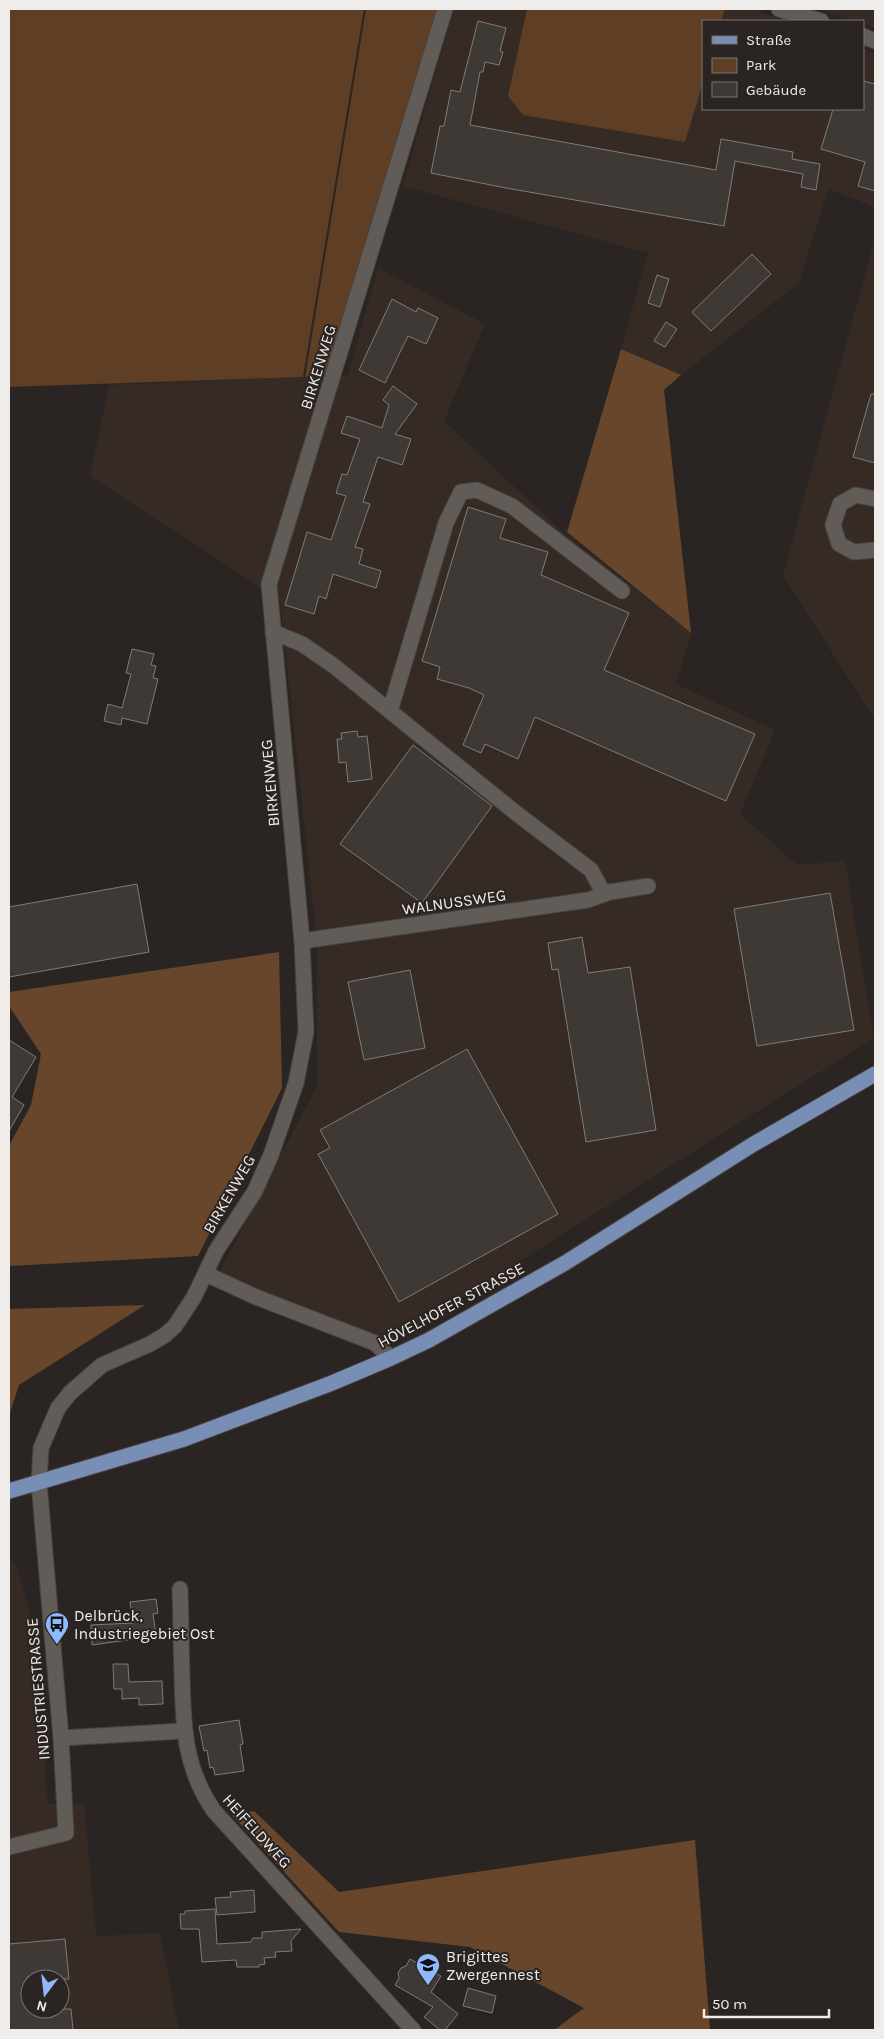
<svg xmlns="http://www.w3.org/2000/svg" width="884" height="2039" font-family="Karla,sans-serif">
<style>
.built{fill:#352b24;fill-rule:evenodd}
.green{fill:#5e3e24}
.forest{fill:#68462b}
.building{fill:#3f3936;stroke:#817b77}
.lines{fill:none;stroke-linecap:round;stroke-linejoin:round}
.minor-casing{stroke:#484341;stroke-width:17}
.major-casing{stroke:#484341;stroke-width:17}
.minor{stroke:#615c58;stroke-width:15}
.major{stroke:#788eb4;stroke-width:15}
.labels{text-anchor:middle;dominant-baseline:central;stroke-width:4;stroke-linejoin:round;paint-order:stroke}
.street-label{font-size:16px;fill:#f0ecea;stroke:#2a2522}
.poi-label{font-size:16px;fill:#f0ecea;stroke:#2a2522;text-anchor:start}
</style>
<rect width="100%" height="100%" fill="#2a2522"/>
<g class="built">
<polygon points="454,9 527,9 508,96 685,142 703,83 703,109 863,109 863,49 875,54 875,207 828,189 799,283 681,375 621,349 648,253 403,186"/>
<polygon points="725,9 751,9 785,21 721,21"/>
<polygon points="816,9 875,9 875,28 863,24 863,21 855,21"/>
<polygon points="875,238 875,720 783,575"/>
<polygon points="378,268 485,324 444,421 564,533 691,633 676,684 775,730 740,814 797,865 845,861 874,1038 388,1344 218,1275 317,1086 317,942 280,600 90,476 109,385 348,375"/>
<path d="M9 1558 16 1565 33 1623 48 1804H84L96 1936 160 1933 179 2030H9ZM30 1979H60V2009H30Z"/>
</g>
<g class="green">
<polygon points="9,9 364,9 303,377 9,387"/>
<polygon points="366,9 441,9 333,375 305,377"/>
<polygon points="527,9 725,9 721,21 703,21 703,83 685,142 523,115 508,96"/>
</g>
<g class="forest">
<polygon points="621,349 681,375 664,390 691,633 567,532"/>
<polygon points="279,952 282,1088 198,1256 9,1266 9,1146 31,1105 41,1054 9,1006 9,992"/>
<polygon points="145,1305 19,1385 9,1416 9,1309"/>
<polygon points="254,1811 339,1892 695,1840 710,2030 554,2030 584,2008 470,1947 339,1932 232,1815"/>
</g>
<g class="building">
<polygon points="478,21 506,28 500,51 503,52 499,65 485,62 483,72 480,72 470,125 716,170 721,139 793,152 792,159 820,164 816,190 801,187 803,174 735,161 724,226 506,188 431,173 440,126 444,126 451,90 460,92"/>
<polygon points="863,81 875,84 875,191 858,186 865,162 821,149 833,109 863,109"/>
<polygon points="752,254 771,274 711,331 692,312"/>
<polygon points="657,275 669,279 660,307 648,303"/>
<polygon points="392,299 416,312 418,308 438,318 426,344 408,336 385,383 359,370"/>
<polygon points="666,322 677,329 665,347 654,341"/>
<polygon points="393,386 417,404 395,434 411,439 402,465 378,457 363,502 370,504 355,547 363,549 359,564 381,571 376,588 333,574 326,599 319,596 314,614 285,605 307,532 331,540 346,496 336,493 342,474 347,475 360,439 341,433 347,416 382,428 389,405 383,400"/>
<polygon points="871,394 875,394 875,463 853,457"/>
<polygon points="468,507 506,519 500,538 548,552 541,575 629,613 604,670 755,734 726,801 535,717 518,759 485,744 481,753 463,745 484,695 469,688 437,679 440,667 422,661"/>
<polygon points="132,649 154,654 151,665 156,666 153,678 158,679 147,724 122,718 121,725 104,721 108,704 122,708 131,674 126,673"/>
<polygon points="357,731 358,737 367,736 372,779 348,782 346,762 339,763 337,739 342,739 341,733"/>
<polygon points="413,745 492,806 422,903 340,844"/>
<polygon points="137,884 149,952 9,977 9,907"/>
<polygon points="830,893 854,1030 757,1046 734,909"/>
<polygon points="582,937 588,973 630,967 656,1130 586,1142 558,969 552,970 548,943"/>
<polygon points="410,970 425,1048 364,1060 348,982"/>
<polygon points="9,1040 36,1057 12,1097 24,1105 9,1131"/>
<polygon points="467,1049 558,1214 399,1302 318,1154 330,1148 320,1130"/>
<polygon points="156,1599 158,1613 153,1614 156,1636 92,1645 91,1625 133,1623 130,1602"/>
<polygon points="113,1664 128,1664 129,1682 162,1681 163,1704 139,1705 139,1698 122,1699 122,1689 114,1689"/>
<polygon points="239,1720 243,1744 240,1745 244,1771 215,1775 213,1767 210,1768 207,1750 204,1751 199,1726"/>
<polygon points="254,1890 255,1912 217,1915 215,1898 231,1897 230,1892"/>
<polygon points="215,1909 217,1944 251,1942 253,1938 262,1938 262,1932 301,1929 291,1941 292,1951 275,1952 276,1957 264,1958 265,1964 259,1965 259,1967 237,1967 236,1960 202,1962 199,1929 181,1929 180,1914 185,1914 185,1911"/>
<polygon points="65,1939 69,1979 30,1979 30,2009 71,2009 73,2030 9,2030 9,1944"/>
<polygon points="410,1959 441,1976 431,1992 458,2014 445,2030 440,2030 424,2017 433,2007 395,1985 399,1978 398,1973 401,1968 406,1966"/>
<polygon points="468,1988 496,1996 492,2013 463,2006"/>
</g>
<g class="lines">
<g class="minor-casing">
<g id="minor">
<polyline points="779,9 821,21"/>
<polyline points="863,36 875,41"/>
<polyline points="875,499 856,495 840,504 833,525 839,544 854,552 875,550"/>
<polyline points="273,632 302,644 334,666 516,813 591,870 604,894"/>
<polyline points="390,711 446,523 461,492 477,490 512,506 622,591"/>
<polyline points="302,941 588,900 610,892 648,886"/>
<polyline points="206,1274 256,1297 375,1343 391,1358"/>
<path d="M180 1589C181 1618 181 1646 182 1674 183 1725 184 1768 214 1811L413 2030"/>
<polyline points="61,1738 183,1731"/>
<polyline points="9,1847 66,1833 61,1738 39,1483 41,1448 58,1408 70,1393 102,1365 150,1344 165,1335 175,1326 194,1297 216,1251 255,1191 271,1155 296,1083 306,1032 302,941 269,584 445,9"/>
</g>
</g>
<g class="major-casing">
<polyline id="major" points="9,1491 184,1439 332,1383 391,1358 429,1340 565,1263 752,1145 875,1074"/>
</g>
<use href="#minor" class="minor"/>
<use href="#major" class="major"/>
</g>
<defs>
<g id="bus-pin" transform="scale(1.25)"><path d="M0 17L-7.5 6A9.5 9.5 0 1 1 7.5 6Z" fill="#90b8fd" stroke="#2a2522"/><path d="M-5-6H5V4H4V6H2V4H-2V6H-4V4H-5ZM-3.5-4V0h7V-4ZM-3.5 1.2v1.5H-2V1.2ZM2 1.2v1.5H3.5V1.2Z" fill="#111"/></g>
<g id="school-pin" transform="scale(1.25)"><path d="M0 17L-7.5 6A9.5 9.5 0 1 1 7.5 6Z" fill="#90b8fd" stroke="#2a2522"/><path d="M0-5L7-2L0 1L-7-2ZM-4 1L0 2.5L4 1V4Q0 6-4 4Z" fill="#111"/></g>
</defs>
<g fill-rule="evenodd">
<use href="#bus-pin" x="57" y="1624"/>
<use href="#school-pin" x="428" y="1965"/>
</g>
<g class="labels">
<g class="street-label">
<text transform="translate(318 367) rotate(-73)">BIRKENWEG</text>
<text transform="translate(270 783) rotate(-95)">BIRKENWEG</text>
<text transform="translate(454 902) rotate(-8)">WALNUSSWEG</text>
<text transform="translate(229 1194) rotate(-60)">BIRKENWEG</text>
<text transform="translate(451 1305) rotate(-28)">HÖVELHOFER STRASSE</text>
<text transform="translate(38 1689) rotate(-95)">INDUSTRIESTRASSE</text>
<text transform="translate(257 1831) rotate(48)">HEIFELDWEG</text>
</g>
<g class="poi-label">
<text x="74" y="1615">Delbrück,<tspan x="74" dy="18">Industriegebiet Ost</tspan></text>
<text x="446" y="1956">Brigittes<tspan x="446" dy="18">Zwergennest</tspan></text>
</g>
</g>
<rect width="884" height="2039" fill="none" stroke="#f0ecea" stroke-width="20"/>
<rect x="702" y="20" width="162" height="90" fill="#2a2522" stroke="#797572"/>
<rect x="712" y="36" width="25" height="8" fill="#788eb4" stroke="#797572"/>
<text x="746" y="45" font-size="15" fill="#f0ecea">Straße</text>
<rect x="712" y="58" width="25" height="15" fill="#5e3e24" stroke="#797572"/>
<text x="746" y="70" font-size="15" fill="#f0ecea">Park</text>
<rect x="712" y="82" width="25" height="15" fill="#3f3936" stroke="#797572"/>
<text x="746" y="95" font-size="15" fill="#f0ecea">Gebäude</text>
<g transform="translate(45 1994) rotate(195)"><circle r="24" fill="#2a2522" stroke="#797572"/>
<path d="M0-4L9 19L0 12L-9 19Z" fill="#90b8fd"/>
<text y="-8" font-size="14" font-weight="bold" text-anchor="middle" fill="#f0ecea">N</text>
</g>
<path d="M704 2009v8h125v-8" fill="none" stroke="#f0ecea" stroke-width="2.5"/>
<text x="712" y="2009" font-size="15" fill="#f0ecea" stroke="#2a2522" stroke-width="4" paint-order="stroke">50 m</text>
</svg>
